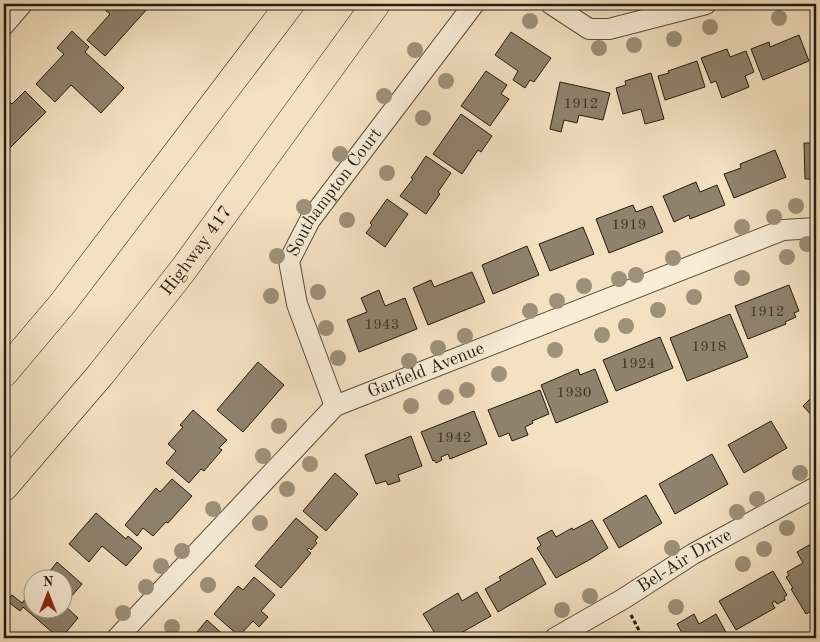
<svg xmlns="http://www.w3.org/2000/svg" width="820" height="642" font-family="'Old Standard TT',serif">
<style>
.building{fill:#90826d;stroke:#241c11}
.lines{fill:none;stroke-linecap:round;stroke-linejoin:round}
.street-casing{stroke:#584d3d;stroke-width:22}
.highway-casing{stroke:#241c11;stroke-width:29}
.path{stroke:#241c11;stroke-width:3;stroke-dasharray:4 2.5;stroke-linecap:butt}
.street{stroke:#f8ecd7;stroke-width:20}
.highway{stroke:#f4e1c2;stroke-width:28}
.tree{fill:#9e9079}
.labels{text-anchor:middle;dominant-baseline:central;stroke-width:4;stroke-linejoin:round;paint-order:stroke}
.number-label{font-size:15px;fill:#3f3628}
.street-label{font-size:18px;fill:#241c11;stroke:#f8ecd7}
</style>
<rect width="100%" height="100%" fill="#f4e1c2"/>
<filter id="stains"><feTurbulence type="fractalNoise" baseFrequency=".004" numOctaves="4"/><feColorMatrix values="0 0 0 0 .2 0 0 0 0 .09 0 0 0 0 .02 0 0 0 .5 -.17"/></filter>
<radialGradient id="worn" r=".72"><stop offset=".6" stop-color="#630" stop-opacity="0"/><stop offset="1" stop-color="#630" stop-opacity=".3"/></radialGradient>
<g class="building">
<polygon points="103,4 144,4 148,8 105,56 87,40 110,14 105,10 107,7"/>
<polygon points="72,31 89,47 85,52 124,88 101,113 71,85 55,102 36,84 64,54 57,48"/>
<polygon points="511,32 551,58 534,82 530,80 525,88 513,80 518,71 495,55"/>
<polygon points="811,34 816,34 816,62 814,62"/>
<polygon points="799,35 809,61 763,80 751,49 769,42 770,47"/>
<polygon points="727,49 730,57 746,51 754,72 745,76 749,87 722,98 716,81 711,83 701,58"/>
<polygon points="697,61 705,87 665,100 658,76 669,73 668,71"/>
<polygon points="486,71 507,85 501,94 509,99 490,126 461,106"/>
<polygon points="651,73 664,119 645,124 641,109 623,114 616,88 626,85 625,81"/>
<polygon points="560,82 610,93 603,120 579,115 577,123 564,120 561,132 550,129"/>
<polygon points="25,91 46,112 4,154 4,114 6,112 4,109 4,107 9,101 12,104"/>
<polygon points="461,114 492,136 481,152 478,150 462,174 433,154"/>
<polygon points="804,143 816,143 816,179 805,179"/>
<polygon points="775,150 786,177 734,198 724,174 741,168 740,164"/>
<polygon points="426,156 451,173 438,192 440,194 426,214 400,196 413,179 411,178"/>
<polygon points="696,182 700,192 717,185 725,205 690,219 689,215 674,222 663,196"/>
<polygon points="387,199 408,214 385,247 366,233 372,225 370,223"/>
<polygon points="633,205 636,212 652,206 663,232 609,253 596,219"/>
<polygon points="583,227 594,254 550,271 539,244"/>
<polygon points="527,246 539,275 493,294 482,265"/>
<polygon points="472,272 485,302 428,325 413,288 431,280 434,287"/>
<polygon points="789,285 799,311 794,313 796,317 785,322 786,324 748,339 735,306"/>
<polygon points="379,290 385,306 405,298 417,329 359,352 347,320 367,312 361,298"/>
<polygon points="730,314 748,357 687,381 670,338"/>
<polygon points="660,337 673,368 616,391 603,360"/>
<polygon points="258,362 284,385 243,432 217,410"/>
<polygon points="578,369 580,375 595,369 608,402 556,423 541,385"/>
<polygon points="540,390 549,414 532,421 533,423 525,427 528,435 512,441 509,433 499,437 488,410"/>
<polygon points="816,393 816,420 803,406"/>
<polygon points="193,410 227,440 219,448 222,450 204,471 201,469 189,483 166,463 176,451 168,444 183,427 180,425"/>
<polygon points="474,411 487,444 450,459 448,454 441,457 442,460 436,463 434,460 433,461 421,432"/>
<polygon points="771,421 787,448 744,473 728,445"/>
<polygon points="411,436 422,466 398,475 400,481 388,485 386,481 376,484 365,455"/>
<polygon points="712,454 728,484 675,514 659,484"/>
<polygon points="335,473 358,494 326,531 303,511"/>
<polygon points="172,479 192,496 168,523 166,522 153,536 143,528 137,536 125,525 156,488 160,492"/>
<polygon points="646,495 662,523 619,548 603,520"/>
<polygon points="96,513 126,539 128,536 142,548 126,566 102,546 89,562 69,544"/>
<polygon points="296,518 318,537 315,541 317,543 311,550 309,548 307,550 311,553 281,588 255,566"/>
<polygon points="592,520 608,548 591,559 556,578 537,548 541,545 537,538 552,530 556,537 572,528 573,530"/>
<polygon points="816,541 816,608 806,614 791,589 793,588 786,577 789,575 787,572 803,563 797,552"/>
<polygon points="532,558 546,584 498,612 485,589 501,580 499,577"/>
<polygon points="57,562 82,584 64,605 78,618 61,638 59,638 23,607 20,611 7,601 12,595 22,603 32,591 32,610 62,610 62,580 43,580"/>
<polygon points="773,571 787,595 784,597 785,600 777,604 775,601 772,603 775,608 736,630 719,601"/>
<polygon points="254,577 275,595 261,611 268,617 259,627 253,621 239,636 214,614 238,586 243,590"/>
<polygon points="477,592 491,616 452,638 438,638 423,614 458,593 462,601"/>
<polygon points="694,614 699,624 716,614 729,638 673,638 682,633 677,624"/>
<polygon points="207,620 226,637 225,638 192,638"/>
</g>
<g class="lines">
<g class="street-casing">
<g id="street">
<polyline points="551,4 589,29 609,29 706,4"/>
<polyline points="4,25 22,4"/>
<path id="s1" d="M335 406 297 304 289 261 310 220 474 4"/>
<path id="s2" d="M117 638 335 406 783 230 816 228"/>
<path id="s3" d="M555 638 623 599 693 554 816 487"/>
</g>
</g>
<g class="highway-casing">
<g id="highway">
<polyline points="4,373 63,303 290,4"/>
<path id="s4" d="M4 487 101 374 183 270 376 4"/>
</g>
</g>
<polyline class="path" points="631,615 643,638"/>
<use href="#street" class="street"/>
<use href="#highway" class="highway"/>
</g>
<g class="tree">
<circle cx="779" cy="18" r="8"/>
<circle cx="530" cy="21" r="8"/>
<circle cx="710" cy="27" r="8"/>
<circle cx="674" cy="39" r="8"/>
<circle cx="634" cy="45" r="8"/>
<circle cx="599" cy="48" r="8"/>
<circle cx="415" cy="50" r="8"/>
<circle cx="446" cy="81" r="8"/>
<circle cx="384" cy="96" r="8"/>
<circle cx="423" cy="118" r="8"/>
<circle cx="340" cy="154" r="8"/>
<circle cx="387" cy="173" r="8"/>
<circle cx="796" cy="206" r="8"/>
<circle cx="304" cy="207" r="8"/>
<circle cx="774" cy="217" r="8"/>
<circle cx="347" cy="220" r="8"/>
<circle cx="742" cy="227" r="8"/>
<circle cx="807" cy="244" r="8"/>
<circle cx="277" cy="256" r="8"/>
<circle cx="787" cy="257" r="8"/>
<circle cx="673" cy="258" r="8"/>
<circle cx="636" cy="275" r="8"/>
<circle cx="742" cy="278" r="8"/>
<circle cx="619" cy="279" r="8"/>
<circle cx="584" cy="286" r="8"/>
<circle cx="318" cy="292" r="8"/>
<circle cx="271" cy="296" r="8"/>
<circle cx="694" cy="297" r="8"/>
<circle cx="557" cy="301" r="8"/>
<circle cx="658" cy="310" r="8"/>
<circle cx="530" cy="311" r="8"/>
<circle cx="626" cy="326" r="8"/>
<circle cx="326" cy="328" r="8"/>
<circle cx="602" cy="335" r="8"/>
<circle cx="465" cy="336" r="8"/>
<circle cx="438" cy="348" r="8"/>
<circle cx="555" cy="350" r="8"/>
<circle cx="338" cy="358" r="8"/>
<circle cx="409" cy="361" r="8"/>
<circle cx="499" cy="374" r="8"/>
<circle cx="467" cy="390" r="8"/>
<circle cx="446" cy="397" r="8"/>
<circle cx="411" cy="406" r="8"/>
<circle cx="279" cy="426" r="8"/>
<circle cx="263" cy="456" r="8"/>
<circle cx="310" cy="464" r="8"/>
<circle cx="800" cy="473" r="8"/>
<circle cx="287" cy="489" r="8"/>
<circle cx="757" cy="499" r="8"/>
<circle cx="213" cy="509" r="8"/>
<circle cx="737" cy="512" r="8"/>
<circle cx="260" cy="523" r="8"/>
<circle cx="787" cy="528" r="8"/>
<circle cx="672" cy="548" r="8"/>
<circle cx="764" cy="549" r="8"/>
<circle cx="182" cy="551" r="8"/>
<circle cx="743" cy="564" r="8"/>
<circle cx="161" cy="566" r="8"/>
<circle cx="208" cy="585" r="8"/>
<circle cx="146" cy="587" r="8"/>
<circle cx="590" cy="596" r="8"/>
<circle cx="676" cy="607" r="8"/>
<circle cx="562" cy="610" r="8"/>
<circle cx="123" cy="613" r="8"/>
<circle cx="172" cy="627" r="8"/>
</g>
<g class="labels">
<g class="number-label">
<text x="581" y="104">1912</text>
<text x="629" y="225">1919</text>
<text x="767" y="312">1912</text>
<text x="382" y="325">1943</text>
<text x="709" y="347">1918</text>
<text x="638" y="364">1924</text>
<text x="574" y="393">1930</text>
<text x="454" y="438">1942</text>
</g>
<g class="street-label">
<text stroke="none"><textPath href="#s1" startOffset="235">Southampton Court</textPath></text>
<text stroke="none"><textPath href="#s4" startOffset="305">Highway 417</textPath></text>
<text stroke="none"><textPath href="#s2" startOffset="416">Garfield Avenue</textPath></text>
<text stroke="none"><textPath href="#s3" startOffset="151">Bel-Air Drive</textPath></text>
</g>
</g>
<rect width="820" height="642" fill="none" stroke="#f4e1c2" stroke-width="20"/>
<rect x="5" y="5" width="810" height="632" fill="none" stroke="#241c11" stroke-width="2.5"/>
<rect x="10" y="10" width="800" height="622" fill="none" stroke="#241c11"/>
<g transform="translate(48 594)"><circle r="24" fill="#f8ecd7" stroke="#a39988"/>
<path d="M0-4L9 19L0 12L-9 19Z" fill="#8f2418"/>
<text y="-8" font-size="14" font-weight="bold" text-anchor="middle" fill="#241c11">N</text>
</g>
<rect width="100%" height="100%" filter="url(#stains)"/>
<rect width="100%" height="100%" fill="url(#worn)"/>
</svg>
